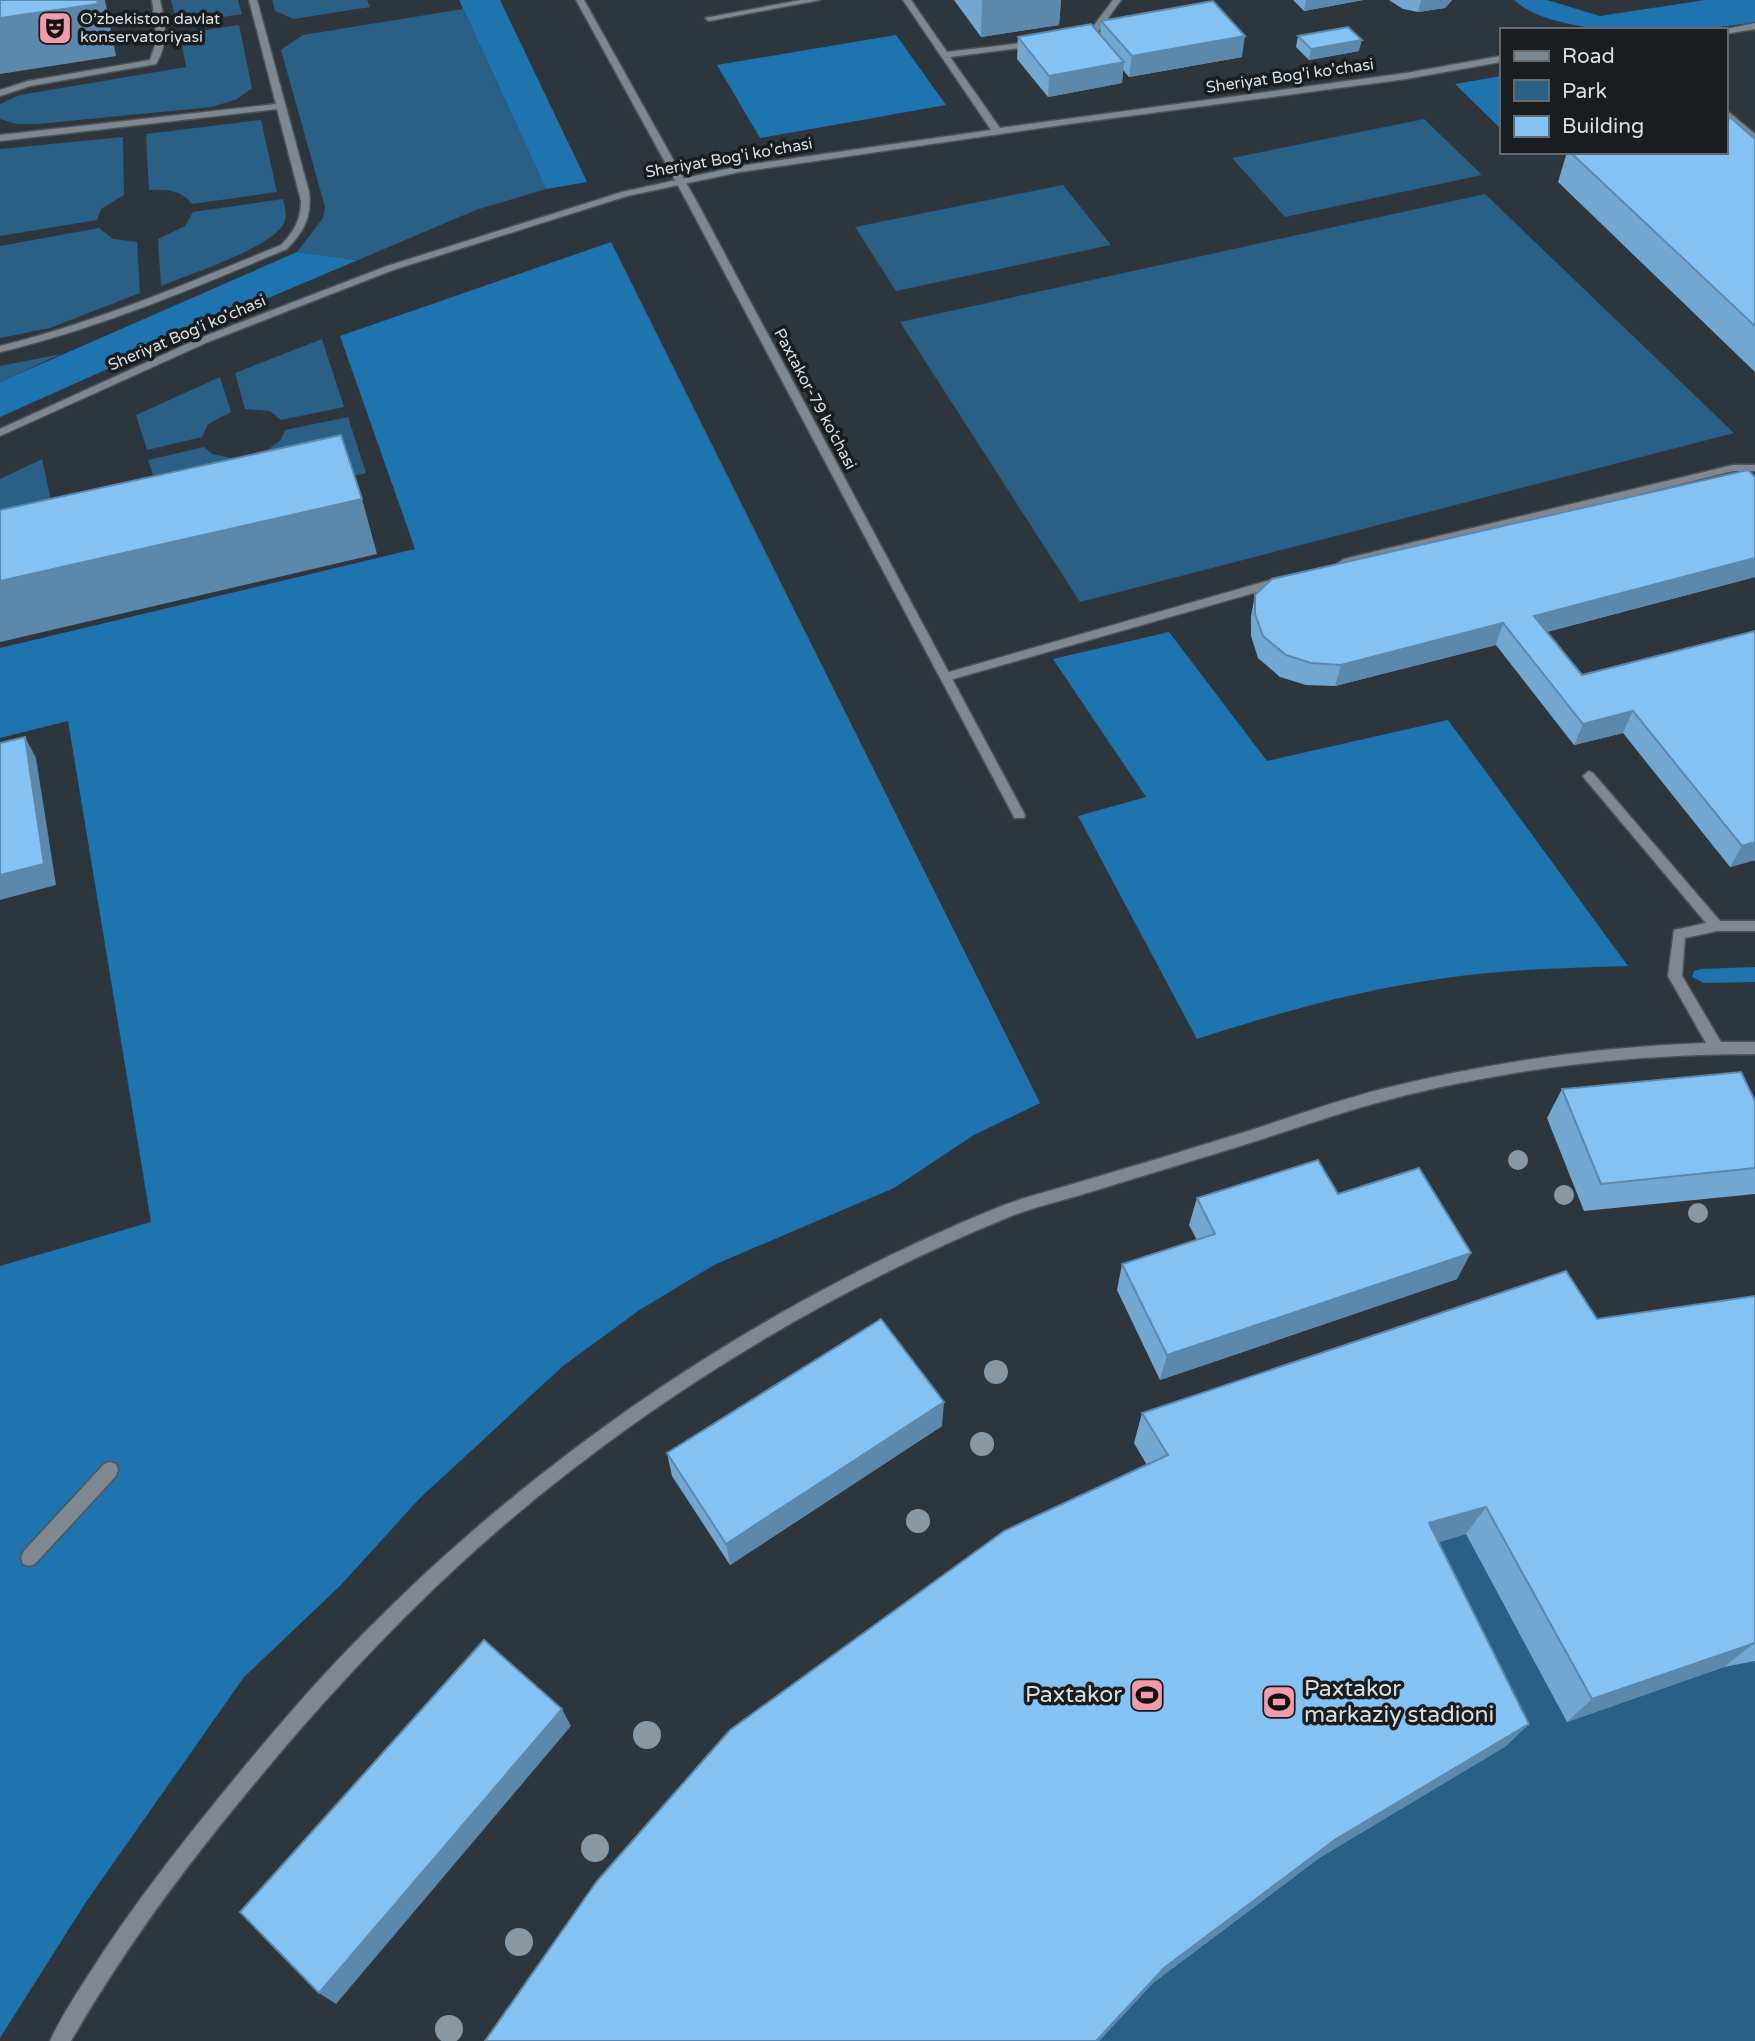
<svg xmlns="http://www.w3.org/2000/svg" width="1755" height="2041" font-family="'Varela Round',sans-serif">
<style>
.green{fill:#2a5f86}
.forest{fill:#1d74ae}
.lines{fill:none;stroke-linecap:round;stroke-linejoin:round}
.lane-casing{stroke:#4d5459;stroke-width:3}
.street-casing{stroke:#4d5459;stroke-width:3}
.lane{fill:#7f8890;fill-rule:evenodd}
.street{fill:#7f8890;fill-rule:evenodd}
.tree{fill:#8997a3}
.wall{fill:#72a7d2}
.shaded-wall{fill:#5c88ab}
.building{fill:#84c2f4;stroke:#5c88ab;stroke-width:2}
.labels{text-anchor:middle;dominant-baseline:central;stroke-width:7;stroke-linejoin:round;paint-order:stroke}
.far-poi-label{font-size:16px;fill:#d9dee2;stroke:#191d20;text-anchor:start}
.far-street-label{font-size:16px;fill:#d9dee2;stroke:#191d20}
.near-poi-label{font-size:23px;fill:#d9dee2;stroke:#191d20;text-anchor:start}
</style>
<rect width="100%" height="100%" fill="#2e363d"/>
<g class="green">
<polygon points="171,0 238,0 242,14 177,24"/>
<polygon points="272,0 367,0 370,7 294,19 275,11"/>
<polygon points="463,9 546,189 476,210 358,260 297,252 323,218 325,207 281,50 303,35"/>
<polygon points="239,25 252,88 237,99 212,107 38,124 17,124 0,119 0,104 20,95 186,67 180,34"/>
<polygon points="1424,119 1482,175 1285,217 1232,158"/>
<path d="M261 120 277 192 192 204C182 190 165 189 149 190L146 134Z"/>
<polygon points="123,137 124,195 101,209 97,220 0,236 0,149"/>
<polygon points="1063,185 1111,245 896,291 855,227"/>
<polygon points="1485,194 1734,433 1080,602 900,322"/>
<path d="M283 199C285 208 288 216 283 225 268 249 190 274 161 286L158 239 185 226 193 212Z"/>
<polygon points="99,228 113,239 137,242 140,293 50,328 0,338 0,246"/>
<polygon points="322,339 344,407 281,420 270,411 245,409 235,373"/>
<polygon points="61,354 0,382 0,366"/>
<polygon points="220,377 231,412 208,424 202,437 147,450 136,415"/>
<polygon points="348,417 366,473 271,495 262,454 281,440 285,430"/>
<polygon points="204,447 212,454 236,459 217,500 205,464 153,475 148,460"/>
<polygon points="42,459 51,501 0,512 0,479"/>
<polygon points="1545,1304 1575,1351 1755,1324 1755,2041 509,2041 1158,1484 1134,1443"/>
</g>
<g class="forest">
<polygon points="459,0 500,0 587,182 546,189"/>
<path d="M1514 0H1547L1600 16 1705 0H1755V22C1696 32 1560 42 1514 0Z"/>
<polygon points="896,35 946,105 760,138 717,65"/>
<polygon points="1501,76 1501,129 1455,84"/>
<polygon points="611,242 1040,1103 974,1135 894,1188 714,1265 638,1311 563,1366 420,1498 340,1586 244,1677 86,1902 0,2038 0,1266 151,1222 68,721 0,738 0,648 415,549 340,336"/>
<polygon points="297,252 358,260 226,316 0,417 0,382"/>
<path d="M1169 632 1267 761 1448 720 1628 966C1567 968 1506 969 1446 978 1361 989 1278 1013 1197 1039L1078 816 1146 797 1053 659Z"/>
<polygon points="1755,967 1755,982 1704,983 1692,977 1694,971 1701,969"/>
</g>
<g class="lines">
<g class="lane-casing">
<g id="lane">
<path d="M152 0H160C165 23 169 42 156 64L30 86 0 96V90L28 81 150 60 157 39Z"/>
<path d="M249 0H257L309 192C312 217 304 231 287 249 193 288 100 328 0 352V346C97 322 188 283 281 245 294 232 301 220 301 201L277 109 0 141V135L276 104Z"/>
<polygon points="801,0 820,0 709,21 705,18"/>
<polygon points="903,0 911,0 947,52 1039,41 1040,43 1036,46 950,57 1000,128 1406,73 1501,56 1501,62 1406,79 1069,124 740,172 627,196 393,270 208,342 0,436 0,429 200,338 387,266 622,192 740,166 991,130"/>
<polygon points="1113,0 1121,0 1098,32 1077,36 1077,32 1092,28"/>
<polygon points="1755,23 1755,29 1725,34 1725,30 1722,30"/>
<polygon points="1725,109 1755,134 1755,142 1725,117"/>
<polygon points="1733,465 1755,465 1755,471 1733,471 1344,567 1338,563 1344,559"/>
<polygon points="1281,577 1287,581 1285,584 946,681 940,677 942,674"/>
<path d="M1589 771 1593 773 1720 921H1755V931H1717L1685 938 1682 976 1721 1042H1755V1054C1629 1054 1502 1069 1380 1102 1331 1115 1283 1133 1234 1148 1185 1163 1136 1178 1087 1193 1061 1201 1034 1207 1009 1217 810 1298 615 1421 458 1566 385 1634 318 1706 255 1783 187 1864 124 1949 71 2041H50C64 2011 84 1982 102 1954 143 1892 189 1834 236 1777 277 1727 319 1678 364 1633 543 1451 763 1303 999 1207 1024 1197 1050 1191 1076 1183 1125 1169 1173 1154 1222 1139 1276 1123 1330 1102 1386 1088 1491 1062 1598 1047 1706 1043L1668 976 1674 930 1706 923 1585 779 1583 776Z"/>
</g>
</g>
<g class="street-casing">
<g id="street">
<polygon points="576,0 584,0 698,204 1025,815 1024,818 1014,818 1013,815 688,204"/>
<polygon points="110,1462 116,1464 118,1470 116,1476 35,1564 29,1566 23,1564 21,1558 23,1552 104,1464"/>
</g>
</g>
<use href="#lane" class="lane"/>
<use href="#street" class="street"/>
</g>
<g class="tree">
<circle cx="1518" cy="1160" r="10"/>
<circle cx="1564" cy="1195" r="10"/>
<circle cx="1698" cy="1213" r="10"/>
<circle cx="996" cy="1372" r="12"/>
<circle cx="982" cy="1444" r="12"/>
<circle cx="918" cy="1521" r="12"/>
<circle cx="647" cy="1735" r="14"/>
<circle cx="595" cy="1848" r="14"/>
<circle cx="519" cy="1942" r="14"/>
<circle cx="449" cy="2029" r="14"/>
</g>
<g class="wall">
<polygon points="954,0 1061,0 1059,25 981,37"/>
<polygon points="1293,0 1363,0 1304,11"/>
<polygon points="1389,0 1452,0 1445,8 1418,12 1403,9"/>
<polygon points="1101,21 1242,57 1129,77 1123,70 1122,83 1048,97 1017,59 1018,37 1100,35"/>
<polygon points="1298,36 1359,51 1309,60 1296,47"/>
<polygon points="1755,139 1755,372 1558,182 1567,152 1725,152"/>
<polygon points="1755,577 1547,632 1582,675 1755,631 1755,860 1730,867 1623,733 1574,745 1496,645 1335,686 1306,685 1280,677 1258,658 1251,636 1251,616 1255,595"/>
<polygon points="1562,1089 1755,1101 1755,1194 1584,1211 1547,1118"/>
<polygon points="1338,1194 1457,1279 1160,1380 1117,1290 1122,1264 1197,1240 1189,1225 1197,1198"/>
<polygon points="1755,1296 1755,1661 1724,1667 1567,1722 1466,1534 1438,1542 1529,1724 1506,1746 1319,1858 1153,1983 1099,2041 485,2041 1147,1465 1134,1443 1142,1413 1597,1319"/>
<polygon points="942,1426 730,1565 672,1476 667,1453"/>
</g>
<g class="shaded-wall">
<polygon points="97,0 105,0 116,56 0,74 0,18"/>
<polygon points="982,0 1061,0 1059,25 981,37"/>
<polygon points="1306,0 1363,0 1304,11"/>
<polygon points="1421,0 1452,0 1445,8 1418,12"/>
<polygon points="1245,36 1242,57 1129,77 1132,56"/>
<polygon points="1362,40 1359,51 1309,60 1311,49"/>
<polygon points="1124,62 1122,83 1048,97 1049,76"/>
<polygon points="362,499 377,554 0,642 0,581"/>
<polygon points="1755,558 1755,577 1526,637 1534,616"/>
<polygon points="1503,623 1496,645 1335,686 1341,665"/>
<polygon points="1633,711 1623,733 1574,745 1583,724"/>
<polygon points="25,737 36,758 56,885 0,900 0,875"/>
<polygon points="1755,842 1755,860 1730,867 1742,846"/>
<polygon points="1471,1253 1457,1279 1160,1380 1167,1355"/>
<polygon points="944,1402 942,1426 730,1565 726,1544"/>
<polygon points="1486,1507 1466,1534 1411,1551 1429,1523"/>
<polygon points="1754,1643 1724,1667 1567,1722 1592,1699"/>
<polygon points="562,1709 571,1726 336,2004 319,1993"/>
<polygon points="1529,1724 1506,1746 1319,1858 1153,1983 1099,2041 1096,2041 1164,1968 1336,1839"/>
</g>
<g class="building">
<polygon points="0,0 97,0 98,4 0,18"/>
<polygon points="1213,1 1245,36 1132,56 1101,21"/>
<polygon points="1091,24 1124,62 1049,76 1018,37"/>
<polygon points="1348,27 1362,40 1311,49 1298,36"/>
<polygon points="1731,118 1755,139 1755,326 1570,152 1725,152 1725,119"/>
<polygon points="341,435 362,499 0,581 0,510"/>
<polygon points="1748,470 1755,477 1755,558 1534,616 1582,675 1755,631 1755,842 1742,846 1633,711 1583,724 1503,623 1341,665 1311,663 1286,655 1263,636 1255,614 1255,595 1272,579"/>
<polygon points="25,737 44,864 0,875 0,743"/>
<polygon points="1741,1072 1755,1101 1755,1168 1601,1184 1562,1089"/>
<polygon points="1318,1160 1338,1194 1419,1168 1471,1253 1167,1355 1122,1264 1215,1234 1197,1198"/>
<polygon points="1566,1271 1597,1319 1755,1296 1755,1643 1592,1699 1486,1507 1429,1523 1529,1724 1336,1839 1164,1968 1096,2041 485,2041 597,1881 730,1730 1004,1531 1168,1455 1142,1413"/>
<polygon points="881,1319 944,1402 726,1544 667,1453"/>
<polygon points="484,1640 562,1709 319,1993 240,1912"/>
</g>
<defs>
<g id="theatre-square" transform="scale(1.75)"><rect x="-9" y="-9" width="18" height="18" rx="4" fill="#f39aab" stroke="#191d20"/><path d="M-5-5.5Q0-4 5-5.5V0Q5 5 0 6Q-5 5-5 0ZM-3.3-2.5H-1v1.5H-3.3ZM1-2.5H3.3v1.5H1ZM-2.8 1Q0 5.5 2.8 1Z" fill="#111"/></g>
<g id="stadium-square" transform="scale(1.75)"><rect x="-9" y="-9" width="18" height="18" rx="4" fill="#f39aab" stroke="#191d20"/><path d="M0-5a6.5 5 0 1 0 0 10a6.5 5 0 1 0 0-10ZM-3.5-1.8h7v3.6h-7Z" fill="#111"/></g>
</defs>
<g fill-rule="evenodd">
<use href="#theatre-square" x="55" y="28"/>
<use href="#stadium-square" x="1147" y="1695"/>
<use href="#stadium-square" x="1279" y="1702"/>
</g>
<g class="labels">
<g class="far-poi-label">
<text x="80" y="19">O’zbekiston davlat<tspan x="80" dy="18">konservatoriyasi</tspan></text>
</g>
<g class="far-street-label">
<text transform="translate(1290 76) rotate(-8)">Sheriyat Bog'i ko'chasi</text>
<text transform="translate(729 158) rotate(-10)">Sheriyat Bog'i ko'chasi</text>
<text transform="translate(187 333) rotate(-23)">Sheriyat Bog'i ko'chasi</text>
<text transform="translate(815 399) rotate(62)">Paxtakor-79 ko‘chasi</text>
</g>
<g class="near-poi-label">
<text x="1304" y="1689">Paxtakor<tspan x="1304" dy="26">markaziy stadioni</tspan></text>
<text x="1122" y="1695" text-anchor="end">Paxtakor</text>
</g>
</g>
<rect x="1500" y="28" width="228" height="126" fill="#191d20" stroke="#666a6e" stroke-width="2"/>
<rect x="1514" y="51" width="35" height="10" fill="#7f8890" stroke="#666a6e" stroke-width="2"/>
<text x="1562" y="63" font-size="21" fill="#d9dee2">Road</text>
<rect x="1514" y="80" width="35" height="21" fill="#2a5f86" stroke="#666a6e" stroke-width="2"/>
<text x="1562" y="98" font-size="21" fill="#d9dee2">Park</text>
<rect x="1514" y="116" width="35" height="21" fill="#84c2f4" stroke="#666a6e" stroke-width="2"/>
<text x="1562" y="133" font-size="21" fill="#d9dee2">Building</text>
</svg>
